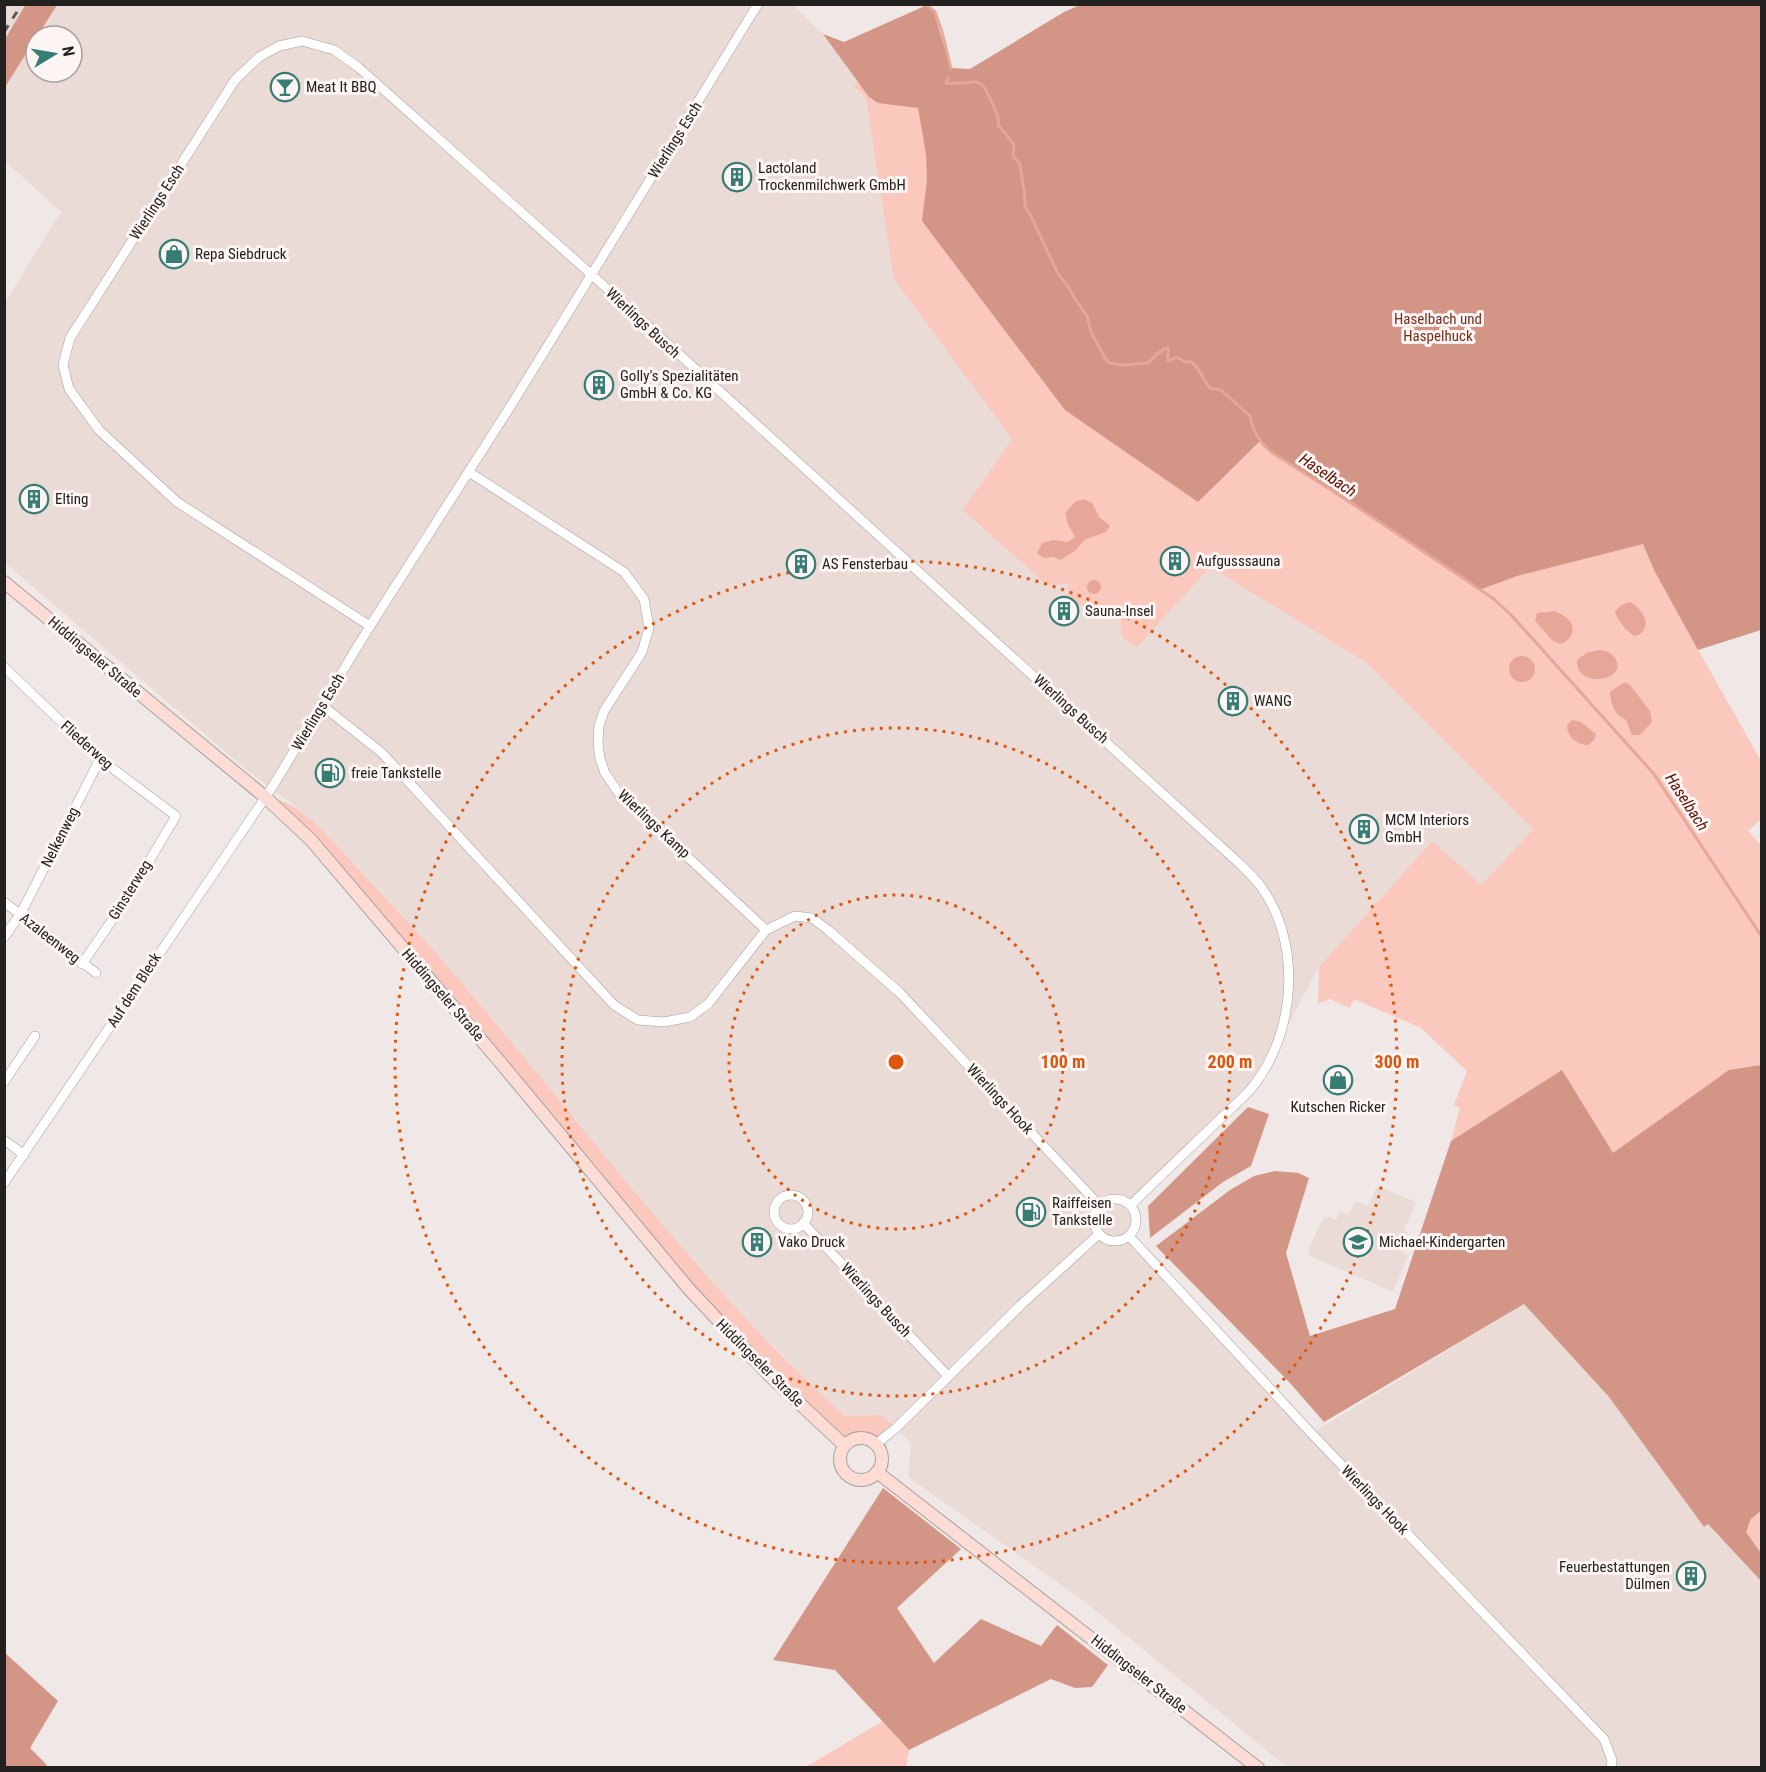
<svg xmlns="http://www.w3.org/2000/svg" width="1766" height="1772" font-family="'Roboto Condensed',sans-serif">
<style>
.built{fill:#ebdbd7}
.green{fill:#fac8bc}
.forest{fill:#d39586}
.water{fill:#e6a798}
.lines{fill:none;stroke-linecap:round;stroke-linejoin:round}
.stream{stroke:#e6a798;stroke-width:3}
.street-casing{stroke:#a69f9d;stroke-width:10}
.secondary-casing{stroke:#a69f9d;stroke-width:14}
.street{stroke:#fff;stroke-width:9}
.secondary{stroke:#fddcd5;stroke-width:12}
.rail{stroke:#5c5857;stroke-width:3;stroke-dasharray:8 8;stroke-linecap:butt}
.ring{fill:none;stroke:#de560d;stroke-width:3;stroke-dasharray:3 6}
.labels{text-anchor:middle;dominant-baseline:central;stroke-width:6;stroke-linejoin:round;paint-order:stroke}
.poi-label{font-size:15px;fill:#232020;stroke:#fdf5f3;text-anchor:start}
.street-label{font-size:15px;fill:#232020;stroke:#fdf5f3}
.park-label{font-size:15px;fill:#762c1c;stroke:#fdf5f3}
.water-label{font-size:16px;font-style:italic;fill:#580f00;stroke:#fdf5f3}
.centre{fill:#de560d;stroke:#fdf5f3;stroke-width:3}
.ring-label{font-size:18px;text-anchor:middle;font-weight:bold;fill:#de560d;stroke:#fdf5f3;stroke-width:6;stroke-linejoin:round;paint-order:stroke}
</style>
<rect width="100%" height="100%" fill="#efe8e6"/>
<g class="built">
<polygon points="5,4 26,5 5,39 4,6"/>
<polygon points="57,5 793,5 823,34 1210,566 1367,663 1533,829 1482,886 1432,841 1319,967 1257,1083 1130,1206 1136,1217 1136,1223 1129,1237 1312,1433 1524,1304 1609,1397 1704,1527 1708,1524 1761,1581 1761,1767 1287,1767 1084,1601 908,1477 911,1443 881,1415 845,1416 815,1389 722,1294 653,1215 475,998 321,829 301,810 248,771 5,563 4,304 61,212 4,160 5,87 36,38 36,72 72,72 72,36 37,36"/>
<polygon points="1377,1186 1416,1202 1404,1230 1408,1233 1400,1251 1408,1255 1393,1292 1310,1256 1308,1251 1323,1218 1328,1217 1336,1220 1339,1212 1349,1216 1355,1201 1368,1206"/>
</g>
<g class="green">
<polygon points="1761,5 1690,635 1761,761 1761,819 1748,831 1762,846 1762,1500 1449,1149 1460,1108 1454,1105 1467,1071 1421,1028 1354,999 1350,1008 1330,999 1318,1004 1319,967 1432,841 1482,885 1533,829 1367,663 1210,567 1136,648 1121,635 1120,614 1112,605 1069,607 1068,584 1047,585 963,510 1012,439 894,279 866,98 854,86 864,72 974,85"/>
<path d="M265 797C291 801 302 811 321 829 373 886 428 941 477 1001 596 1142 707 1292 845 1416L881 1415 896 1428 876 1444C865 1436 855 1436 844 1445L688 1288 500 1062Z"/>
<polygon points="1761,1510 1761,1553 1746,1532 1751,1519"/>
<polygon points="883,1721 909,1750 906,1767 804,1768"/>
</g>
<g class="forest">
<polygon points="26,4 57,5 5,87 5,39"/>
<polygon points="927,5 934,13 951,68 970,69 1064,12 1080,5 1761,5 1761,630 1698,650 1654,570 1643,544 1517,576 1479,590 1391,530 1270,452 1260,441 1198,502 1065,410 922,221 927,180 926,154 918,108 878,103 869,97 823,34 844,42"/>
<polygon points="1761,1065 1762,1510 1751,1519 1746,1532 1761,1553 1761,1581 1708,1524 1704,1527 1609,1397 1524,1304 1324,1422 1290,1383 1156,1246 1230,1190 1254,1176 1275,1171 1298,1173 1309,1178 1286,1253 1310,1336 1395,1309 1451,1141 1562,1070 1613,1153 1729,1070"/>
<polygon points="1248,1107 1269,1114 1251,1166 1223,1182 1150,1238 1148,1206"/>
<polygon points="883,1488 961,1549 897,1608 934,1663 981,1619 1041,1646 1057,1625 1108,1665 1092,1687 1075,1688 1051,1679 909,1750 835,1670 773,1660"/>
<polygon points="4,1652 58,1701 30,1748 47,1765 44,1767 5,1767"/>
</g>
<g class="water">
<polygon points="1084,499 1092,503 1099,517 1110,526 1106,532 1084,540 1076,550 1060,560 1053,557 1043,558 1037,553 1042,543 1053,540 1068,542 1075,537 1068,524 1065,513 1075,502"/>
<circle cx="1094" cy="587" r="7"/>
<path d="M1629 602C1643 607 1655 630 1635 636 1627 633 1618 620 1615 612L1620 606Z"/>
<path d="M1555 611C1559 613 1569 618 1571 623 1576 632 1569 641 1561 644L1553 641 1535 621 1537 613Z"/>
<path d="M1598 650C1606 651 1610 651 1615 658 1630 681 1575 690 1577 660L1587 653Z"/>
<circle cx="1522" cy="669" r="13"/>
<path d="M1623 683H1627L1631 686 1650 711 1652 722 1640 735H1632L1626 720C1614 714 1611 705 1610 692Z"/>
<path d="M1572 720 1581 722 1596 734 1594 740 1588 745C1576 745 1567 736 1567 725Z"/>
</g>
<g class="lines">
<g class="stream">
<polyline points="927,5 935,12 942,32 951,69"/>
<path d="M948 78 946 83C978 86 979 70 994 107 996 113 1000 118 998 125L1014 144 1013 156 1020 164C1021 178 1026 192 1025 206L1031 216 1058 274 1070 289 1073 296 1087 316 1091 332 1105 358 1109 363 1123 365 1147 363C1156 359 1154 352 1168 348V361L1177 357 1185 362H1192C1200 370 1203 378 1210 388L1221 390 1250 416C1252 430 1261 443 1271 452L1350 502 1494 599 1513 617 1654 774 1762 937"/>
</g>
<g class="street-casing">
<g id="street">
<polyline points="469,472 624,572 644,599 649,628 642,652 604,711 599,726 598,743 600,759 605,773 618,792 766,930"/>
<path d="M370 626 177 502 99 430 69 389 63 365 70 338 235 80 259 57 279 46 302 41 334 50 358 67 592 275 1240 864C1246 870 1253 877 1259 884 1301 939 1297 1026 1257 1081 1247 1096 1231 1108 1219 1120 1189 1149 1159 1177 1130 1206"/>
<polyline points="4,667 100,759 176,816 126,900 82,964"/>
<polyline points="323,706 382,753 614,1005 638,1020 664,1022 690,1017 708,1004 766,930 795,916 812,918 828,930 900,993 1100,1206"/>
<polyline points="4,902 96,973"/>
<polyline points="4,937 20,915 100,759"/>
<polyline points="4,1082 35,1036"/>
<polyline points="4,1140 24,1155"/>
<polyline points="4,1183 271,789 370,626 510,407 758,4"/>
<circle cx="791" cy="1212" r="17"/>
<circle cx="1115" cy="1220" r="21"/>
<polyline points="803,1223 948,1376"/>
<polyline points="1129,1236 1312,1434 1604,1739 1612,1760 1611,1768"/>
<polyline points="876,1444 896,1428 1022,1304 1099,1234"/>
</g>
</g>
<g class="secondary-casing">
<g id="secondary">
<polyline points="4,582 265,797 311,840 500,1062 688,1288 769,1375 844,1445"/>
<circle cx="861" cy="1459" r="21"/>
<polyline points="877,1472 1258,1768"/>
</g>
</g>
<use href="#street" class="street"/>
<use href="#secondary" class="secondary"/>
<polyline class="rail" points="4,32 22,4"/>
</g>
<g class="ring">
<circle cx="896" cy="1062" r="167"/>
<circle cx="896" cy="1062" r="334"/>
<circle cx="896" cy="1062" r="501"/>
</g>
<defs>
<g id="bar-ring" transform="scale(1.5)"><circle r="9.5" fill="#fdf5f3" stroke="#377d74" stroke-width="1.5"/><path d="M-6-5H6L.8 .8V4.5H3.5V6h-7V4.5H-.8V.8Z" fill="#377d74"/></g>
<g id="building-ring" transform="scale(1.5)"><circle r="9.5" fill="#fdf5f3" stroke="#377d74" stroke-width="1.5"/><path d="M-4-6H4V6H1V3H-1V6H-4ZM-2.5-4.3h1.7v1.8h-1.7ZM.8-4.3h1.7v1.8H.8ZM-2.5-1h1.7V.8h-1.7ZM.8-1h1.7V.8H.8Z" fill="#377d74"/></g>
<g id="shop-ring" transform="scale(1.5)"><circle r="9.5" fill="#fdf5f3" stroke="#377d74" stroke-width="1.5"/><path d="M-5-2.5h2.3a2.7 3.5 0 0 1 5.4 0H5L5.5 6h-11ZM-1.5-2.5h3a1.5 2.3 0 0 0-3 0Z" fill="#377d74"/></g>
<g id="fuel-ring" transform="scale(1.5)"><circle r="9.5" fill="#fdf5f3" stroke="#377d74" stroke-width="1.5"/><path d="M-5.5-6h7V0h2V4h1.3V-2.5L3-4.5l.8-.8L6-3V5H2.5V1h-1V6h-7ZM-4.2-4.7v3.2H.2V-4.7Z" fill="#377d74"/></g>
<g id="school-ring" transform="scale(1.5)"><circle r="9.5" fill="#fdf5f3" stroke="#377d74" stroke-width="1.5"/><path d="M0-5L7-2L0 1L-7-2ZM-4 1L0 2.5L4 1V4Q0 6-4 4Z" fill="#377d74"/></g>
</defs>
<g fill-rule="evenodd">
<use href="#bar-ring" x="285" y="87"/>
<use href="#building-ring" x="737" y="177"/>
<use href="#shop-ring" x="174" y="254"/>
<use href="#building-ring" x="599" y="385"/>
<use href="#building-ring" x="34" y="499"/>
<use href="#building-ring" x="1175" y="561"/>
<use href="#building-ring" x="801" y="564"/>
<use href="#building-ring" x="1064" y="611"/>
<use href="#building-ring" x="1233" y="701"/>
<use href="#fuel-ring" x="330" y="773"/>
<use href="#building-ring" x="1364" y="829"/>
<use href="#shop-ring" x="1338" y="1080"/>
<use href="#fuel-ring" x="1031" y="1212"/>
<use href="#building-ring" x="757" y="1242"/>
<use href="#school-ring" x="1358" y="1242"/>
<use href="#building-ring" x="1691" y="1576"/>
</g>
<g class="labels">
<g class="poi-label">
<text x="306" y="87">Meat It BBQ</text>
<text x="758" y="168">Lactoland<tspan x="758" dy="17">Trockenmilchwerk GmbH</tspan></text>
<text x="195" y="254">Repa Siebdruck</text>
<text x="620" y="376">Golly's Spezialitäten<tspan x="620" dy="17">GmbH &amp; Co. KG</tspan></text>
<text x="55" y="499">Elting</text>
<text x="1196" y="561">Aufgusssauna</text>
<text x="822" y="564">AS Fensterbau</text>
<text x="1085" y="611">Sauna-Insel</text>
<text x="1254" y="701">WANG</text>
<text x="351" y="773">freie Tankstelle</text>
<text x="1385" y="820">MCM Interiors<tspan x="1385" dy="17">GmbH</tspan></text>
<text x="1338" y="1107" text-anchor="middle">Kutschen Ricker</text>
<text x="1052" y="1203">Raiffeisen<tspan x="1052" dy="17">Tankstelle</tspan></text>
<text x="778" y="1242">Vako Druck</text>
<text x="1379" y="1242">Michael-Kindergarten</text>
<text x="1670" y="1567" text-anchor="end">Feuerbestattungen<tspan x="1670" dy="17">Dülmen</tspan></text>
</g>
<g class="street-label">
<text transform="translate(675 140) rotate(-58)">Wierlings Esch</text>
<text transform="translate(157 202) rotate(-57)">Wierlings Esch</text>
<text transform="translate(643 323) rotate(43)">Wierlings Busch</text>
<text transform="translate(95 657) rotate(40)">Hiddingseler Straße</text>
<text transform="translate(1071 709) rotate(42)">Wierlings Busch</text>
<text transform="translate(318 712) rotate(-59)">Wierlings Esch</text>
<text transform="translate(87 745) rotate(42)">Fliederweg</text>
<text transform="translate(654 824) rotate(43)">Wierlings Kamp</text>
<text transform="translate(60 837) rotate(-63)">Nelkenweg</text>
<text transform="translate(130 890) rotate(-58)">Ginsterweg</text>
<text transform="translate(50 938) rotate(38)">Azaleenweg</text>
<text transform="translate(134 990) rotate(-57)">Auf dem Bleck</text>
<text transform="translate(443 995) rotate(49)">Hiddingseler Straße</text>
<text transform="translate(1000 1099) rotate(47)">Wierlings Hook</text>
<text transform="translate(876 1300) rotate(47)">Wierlings Busch</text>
<text transform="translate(760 1363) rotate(45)">Hiddingseler Straße</text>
<text transform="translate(1375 1500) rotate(46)">Wierlings Hook</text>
<text transform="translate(1139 1674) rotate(38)">Hiddingseler Straße</text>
</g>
<g class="park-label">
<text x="1438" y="319">Haselbach und<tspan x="1438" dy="17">Haspelhuck</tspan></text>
</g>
<g class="water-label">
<text transform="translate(1328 475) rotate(34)">Haselbach</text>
<text transform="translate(1687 802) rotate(57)">Haselbach</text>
</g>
</g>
<circle cx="896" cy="1062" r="9" class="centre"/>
<g class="ring-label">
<text x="1063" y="1068">100 m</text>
<text x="1230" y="1068">200 m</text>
<text x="1397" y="1068">300 m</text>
</g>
<rect width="1766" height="1772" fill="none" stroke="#232020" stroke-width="12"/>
<g transform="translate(54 54) rotate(79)"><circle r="28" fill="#fdf5f3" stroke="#a6a09f" stroke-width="1.5"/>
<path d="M0-4.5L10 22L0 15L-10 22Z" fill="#377d74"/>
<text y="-9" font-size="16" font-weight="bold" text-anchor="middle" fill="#232020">N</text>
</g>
</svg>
